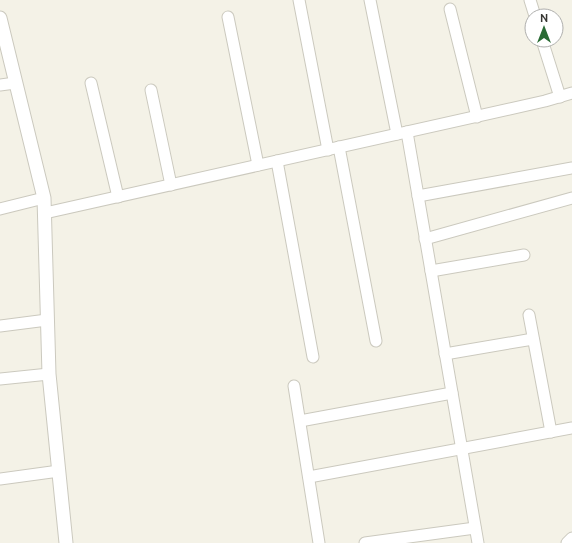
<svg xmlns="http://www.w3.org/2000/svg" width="572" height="543" font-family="Ubuntu,sans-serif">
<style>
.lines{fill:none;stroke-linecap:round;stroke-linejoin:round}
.minor-casing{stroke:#cbc9be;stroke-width:13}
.tertiary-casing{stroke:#cbc9be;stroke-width:15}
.minor{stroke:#fff;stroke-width:11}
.tertiary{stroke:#fff;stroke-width:13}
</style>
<rect width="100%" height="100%" fill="#f4f2e7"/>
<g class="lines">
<g class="minor-casing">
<g id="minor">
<polyline points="299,0 328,150"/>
<polyline points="370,0 397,134"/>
<polyline points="530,0 535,16"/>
<polyline points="450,9 477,117"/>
<polyline points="228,17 258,165"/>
<polyline points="542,40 560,97"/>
<polyline points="91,83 118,197"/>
<polyline points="0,85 15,83"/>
<polyline points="151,90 171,185"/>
<polyline points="407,132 478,543"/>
<polyline points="339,147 376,341"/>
<polyline points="277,161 313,357"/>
<polyline points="418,196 572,168"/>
<polyline points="0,209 44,198"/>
<polyline points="45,213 545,101 572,93"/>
<polyline points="425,239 572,198"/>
<polyline points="431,271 524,255"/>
<polyline points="529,315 551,432"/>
<polyline points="0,326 47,320"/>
<polyline points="445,354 533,339"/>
<polyline points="0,379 49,374"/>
<polyline points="294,386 319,543"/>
<polyline points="300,421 452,393"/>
<polyline points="309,477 572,428"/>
<polyline points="0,479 59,471"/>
<polyline points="365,543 475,528"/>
<polyline points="567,543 572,538"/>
</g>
</g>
<g class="tertiary-casing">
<polyline id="tertiary" points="0,18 44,198 49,374 66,543"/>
</g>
<use href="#minor" class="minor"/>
<use href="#tertiary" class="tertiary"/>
</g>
<g transform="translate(544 28)"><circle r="19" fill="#ffffff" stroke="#afafad"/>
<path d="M0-3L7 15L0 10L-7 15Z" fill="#2a6b34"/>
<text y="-6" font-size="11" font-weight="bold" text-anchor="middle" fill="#383733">N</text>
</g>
</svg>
